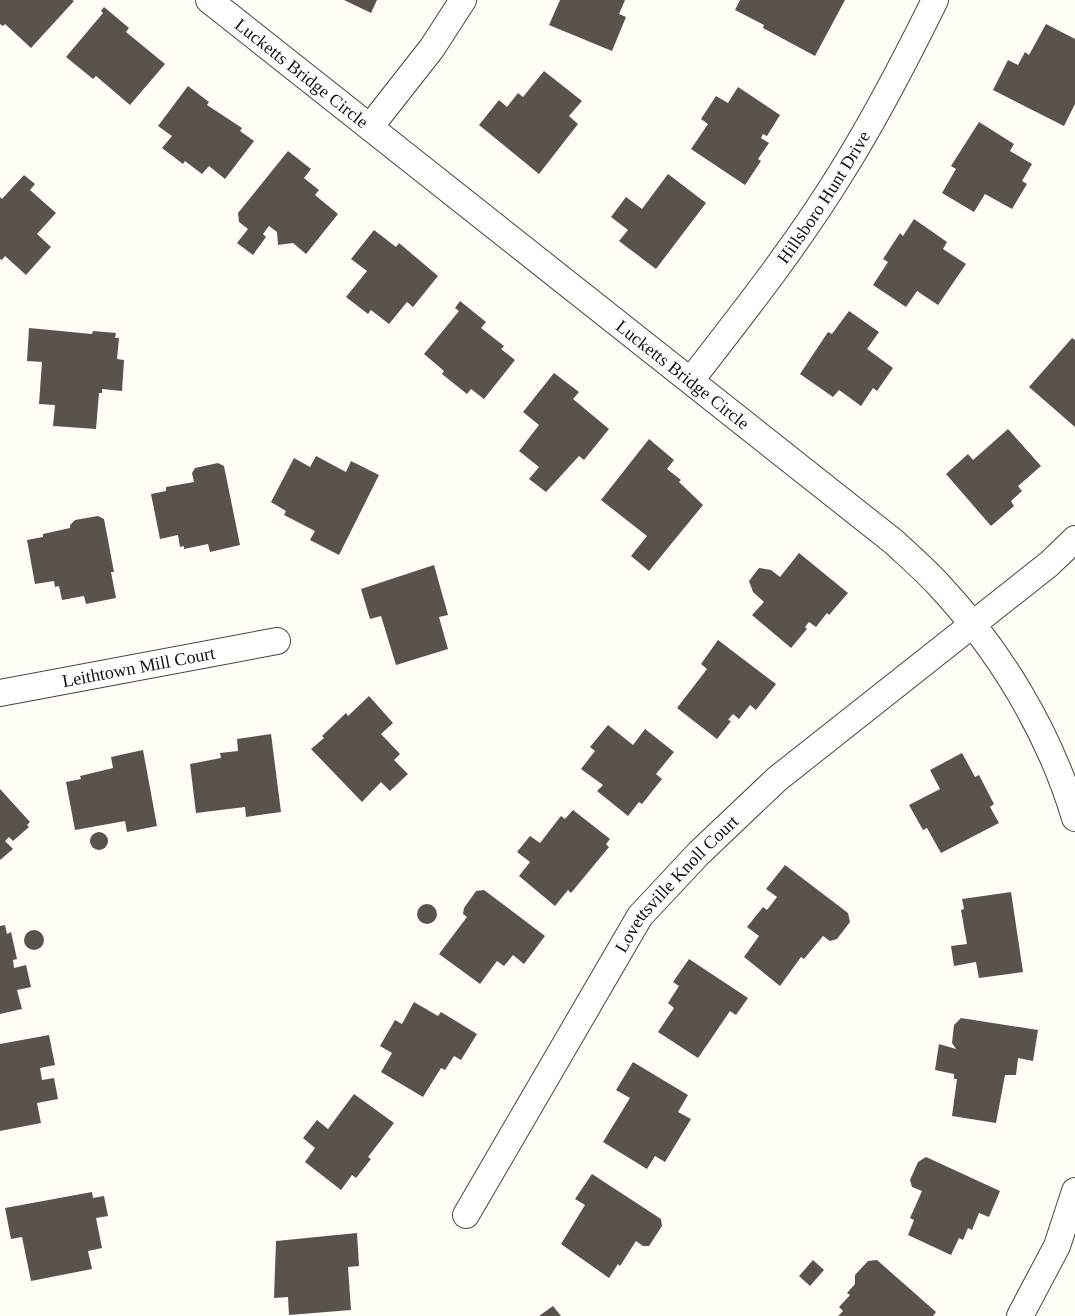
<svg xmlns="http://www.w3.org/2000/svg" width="1075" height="1316" font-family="'Times New Roman',serif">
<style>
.building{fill:#5a524d}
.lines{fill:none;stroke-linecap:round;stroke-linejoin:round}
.street-casing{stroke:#444;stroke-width:28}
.street{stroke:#fff;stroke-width:26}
.labels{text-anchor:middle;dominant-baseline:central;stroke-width:6;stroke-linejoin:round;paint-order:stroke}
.street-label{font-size:18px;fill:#111;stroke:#fff}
</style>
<rect width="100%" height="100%" fill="#fffdf5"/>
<g class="building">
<polygon points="0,0 72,0 74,1 31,48 5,24 3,26 0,24"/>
<polygon points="344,0 377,0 371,13"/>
<polygon points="560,0 625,0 619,14 626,17 612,51 549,25"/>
<polygon points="740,0 845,0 815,56 763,28 764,25 735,10"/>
<polygon points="104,7 129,28 126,32 165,64 130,105 96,76 93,79 66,57 103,13 101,11"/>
<polygon points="1046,24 1075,39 1075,104 1064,126 993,90 1008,60 1018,65 1025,52 1029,55"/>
<polygon points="544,71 582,101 569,116 578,124 539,174 479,125 499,100 507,107 518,93 523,97"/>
<polygon points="188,86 209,102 207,105 242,128 240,131 254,141 225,179 209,166 202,174 185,161 183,164 162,148 172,136 158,126"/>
<polygon points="738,87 780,115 767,136 763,134 761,138 769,143 758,159 761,161 745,185 691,149 708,124 701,119 716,96 728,103"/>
<polygon points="979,122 1014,144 1010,151 1032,164 1022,181 1027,184 1012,209 985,194 974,212 942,193 956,169 951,166"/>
<polygon points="288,151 311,169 304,178 319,190 315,195 338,214 306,254 293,243 278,245 277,232 269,226 263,234 266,237 253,255 237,243 248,229 239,222 238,213"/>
<polygon points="668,174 706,203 656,269 619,241 628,230 611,217 626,197 642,209"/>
<polygon points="24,175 35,184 30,190 56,213 37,234 51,247 26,275 5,256 2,260 0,259 0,197 2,199"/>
<polygon points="914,219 947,242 943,249 966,264 938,305 917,291 906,307 873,285 888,262 883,259 900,233 903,236"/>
<polygon points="374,230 396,247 399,243 438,276 413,307 407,302 389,324 371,310 368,314 346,297 367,271 351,259"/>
<polygon points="460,301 486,322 481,328 504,346 501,349 515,360 484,399 471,389 467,394 442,374 444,371 424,354 459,311 455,308"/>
<polygon points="849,311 879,332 867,349 893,368 877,391 873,388 861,406 839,390 833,397 800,374 828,332 832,334"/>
<polygon points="29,328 92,334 93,331 116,333 115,338 119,338 117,359 124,360 122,391 102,389 102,393 99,393 96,429 53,426 55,405 39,404 42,362 27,361"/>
<polygon points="1072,338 1075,340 1075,427 1029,387"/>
<polygon points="554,373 579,392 573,399 609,429 584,460 579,456 546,492 529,479 539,467 519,451 539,425 523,412"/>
<polygon points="1008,429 1041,466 1018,486 1022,491 1011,501 1014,506 991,526 946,474 968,454 973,460"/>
<polygon points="649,439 674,460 667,469 681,480 679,482 703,505 649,571 631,556 647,536 601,500"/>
<polygon points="316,456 346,472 351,461 379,475 339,555 310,540 315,531 284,515 286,511 271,502 294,458 310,467"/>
<polygon points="218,463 224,466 240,545 210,552 208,544 184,549 184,546 180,547 178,535 160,539 151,494 166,491 166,487 194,482 192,473 195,468"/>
<polygon points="98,516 104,519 114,572 111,572 116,598 86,604 84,596 62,600 59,586 55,587 54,581 35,584 27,540 43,537 43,534 70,528 70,525 75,520"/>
<polygon points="799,553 848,593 829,615 827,613 816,627 809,622 805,627 807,629 791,648 752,615 764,602 753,592 749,581 759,568 771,570 780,577"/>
<polygon points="434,565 448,615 439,617 448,649 396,665 381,616 370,619 361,589"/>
<polygon points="718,640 776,684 756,710 750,705 739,719 733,714 728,720 731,721 717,739 677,708 707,669 701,664"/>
<polygon points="369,696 393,723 381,734 400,754 394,760 408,774 390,791 381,782 362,802 311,749 324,738 322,736 346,713 348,716"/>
<polygon points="608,725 633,745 645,729 674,752 656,774 662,779 642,804 639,802 628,816 597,791 603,785 581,769 595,751 590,747"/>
<polygon points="271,734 281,812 246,817 245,807 196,813 190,764 221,758 220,753 238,751 237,739"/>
<polygon points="143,750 157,826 127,832 125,821 75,830 66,782 81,779 80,776 113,768 111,757"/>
<polygon points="962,753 975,777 979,775 994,804 990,807 999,823 941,853 927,828 923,830 909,805 940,789 930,770"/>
<polygon points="0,789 30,822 27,825 29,827 13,841 9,837 5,841 13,849 0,860"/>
<polygon points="573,810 610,839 606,844 609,847 571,893 568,890 555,906 519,876 530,862 517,852 530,836 540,843 561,816 565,819"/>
<circle cx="99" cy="841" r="9"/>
<polygon points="785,865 848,913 850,922 837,939 830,941 823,936 804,959 801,957 780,986 744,957 759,936 747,927 763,907 767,910 777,897 766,889"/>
<polygon points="484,890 545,936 524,964 513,955 504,966 497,961 480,984 439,954 467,917 463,914 464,908 476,891"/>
<polygon points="1011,892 1023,972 979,978 976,962 954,966 951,946 967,944 961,910 964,909 962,899"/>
<circle cx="427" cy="914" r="10"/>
<polygon points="5,925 7,934 11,932 17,959 13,960 14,968 26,965 31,987 17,990 22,1009 0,1014 0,926"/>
<circle cx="34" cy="940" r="10"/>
<polygon points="689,959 748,998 736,1015 730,1011 698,1058 658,1032 674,1008 668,1003 679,986 673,982"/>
<polygon points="414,1002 438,1016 441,1012 477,1034 461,1060 454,1056 445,1070 441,1068 423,1097 381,1072 392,1053 380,1046 395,1020 402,1024"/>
<polygon points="961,1018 1038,1030 1033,1061 1018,1058 1016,1075 1005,1075 996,1123 952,1116 957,1079 954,1079 954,1074 935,1070 939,1044 956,1049 952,1043 954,1025"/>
<polygon points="49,1035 55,1065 40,1068 42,1080 54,1078 58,1099 37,1103 41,1123 0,1131 0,1044"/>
<polygon points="633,1062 688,1095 678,1112 691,1119 665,1162 655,1156 647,1169 603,1142 630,1098 616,1090"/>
<polygon points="354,1094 394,1123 368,1157 371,1159 356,1178 352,1175 341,1190 305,1162 315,1148 303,1138 317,1120 328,1129"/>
<polygon points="926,1157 1000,1191 989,1217 979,1213 972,1230 968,1228 963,1240 959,1238 951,1255 908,1235 914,1220 910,1218 922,1191 912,1187 910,1180 918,1162"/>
<polygon points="592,1174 661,1219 662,1226 649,1246 643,1246 636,1241 620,1266 618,1264 609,1278 561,1244 585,1205 575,1199"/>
<polygon points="92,1192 93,1198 104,1196 108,1216 96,1218 102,1248 88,1251 92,1269 31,1281 22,1237 11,1239 5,1208"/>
<polygon points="357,1233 359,1266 348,1267 351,1310 289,1315 288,1297 274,1298 276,1241"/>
<polygon points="813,1260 824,1270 810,1286 799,1276"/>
<polygon points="877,1260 936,1312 933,1316 838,1316 843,1311 839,1307 850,1295 847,1293 855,1284 855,1275 868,1261"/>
<polygon points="553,1306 561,1316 539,1316"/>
</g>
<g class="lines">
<g class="street-casing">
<g id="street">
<path id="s1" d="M209 0 894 542C909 556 924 569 937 583 999 649 1049 731 1075 818"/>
<polyline points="370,127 432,48 463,0"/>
<path id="s2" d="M691 380C743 313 796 246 841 173 876 117 906 59 935 0"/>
<path id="s3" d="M0 693 277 641"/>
<path id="s4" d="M466 1215 640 916 699 853 777 779 1049 564 1075 539"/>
<polyline points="1020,1316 1057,1246 1075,1191"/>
</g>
</g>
<use href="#street" class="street"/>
</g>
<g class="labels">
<g class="street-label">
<text stroke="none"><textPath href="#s1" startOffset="118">Lucketts Bridge Circle</textPath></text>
<text stroke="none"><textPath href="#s2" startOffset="226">Hillsboro Hunt Drive</textPath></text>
<text stroke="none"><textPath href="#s1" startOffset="604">Lucketts Bridge Circle</textPath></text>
<text stroke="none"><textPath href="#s3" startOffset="141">Leithtown Mill Court</textPath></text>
<text stroke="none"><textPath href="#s4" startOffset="394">Lovettsville Knoll Court</textPath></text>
</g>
</g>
</svg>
